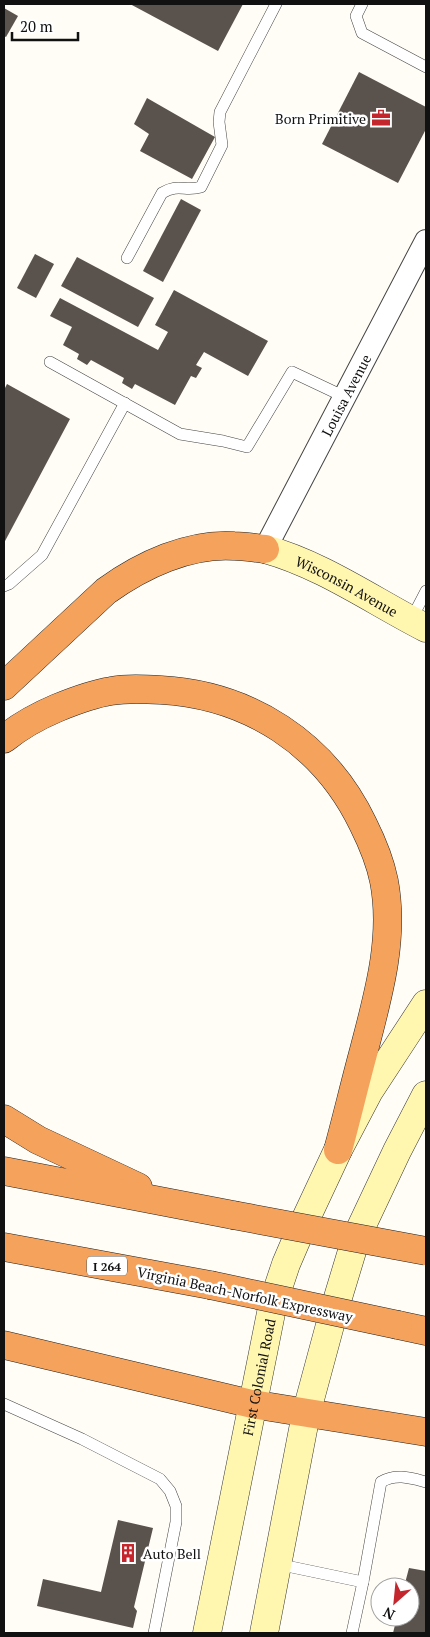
<svg xmlns="http://www.w3.org/2000/svg" width="430" height="1637" font-family="'PT Serif',serif">
<style>
.building{fill:#5a524d}
.lines{fill:none;stroke-linecap:round;stroke-linejoin:round}
.service-casing{stroke:#444;stroke-width:12}
.minor-casing{stroke:#444;stroke-width:24}
.secondary-casing{stroke:#333;stroke-width:29}
.motorway-casing{stroke:#222;stroke-width:29}
.service{stroke:#fff;stroke-width:11}
.minor{stroke:#fff;stroke-width:22}
.secondary{stroke:#fff6b0;stroke-width:28}
.motorway{stroke:#f5a25d;stroke-width:28}
.motorway-bridge-casing{stroke:#222;stroke-width:29;stroke-linecap:butt}
.motorway-bridge{stroke:#f5a25d;stroke-width:28}
.labels{text-anchor:middle;dominant-baseline:central;stroke-width:5;stroke-linejoin:round;paint-order:stroke}
.shield{fill:#fff;stroke:#585858;stroke-width:1}
.shield-label{font-size:12px;font-weight:bold;fill:#111}
.poi-label{font-size:14px;fill:#111;stroke:#fff;text-anchor:end}
.street-label{font-size:14px;fill:#111;stroke:#fff}
</style>
<rect width="100%" height="100%" fill="#fffdf5"/>
<g class="building">
<polygon points="130,4 243,4 218,51"/>
<polygon points="4,8 18,16 6,37 4,36"/>
<polygon points="359,72 426,107 426,129 398,183 322,144"/>
<polygon points="147,98 215,137 192,179 140,151 149,134 134,124"/>
<polygon points="181,199 201,210 163,282 143,271"/>
<polygon points="35,254 54,264 36,298 17,288"/>
<polygon points="77,257 154,298 138,327 61,286"/>
<polygon points="174,290 268,341 248,376 204,352 196,365 202,368 196,378 191,376 175,405 135,384 132,389 122,383 124,378 91,360 87,365 77,359 79,354 63,345 72,327 50,316 60,298 158,350 168,332 155,325"/>
<polygon points="7,384 70,419 4,543 4,390"/>
<polygon points="118,1520 153,1528 134,1607 137,1611 133,1628 37,1606 43,1579 101,1592"/>
<polygon points="409,1568 426,1571 426,1633 393,1633 397,1617 410,1617 410,1587 404,1587"/>
</g>
<g class="lines">
<g class="service-casing">
<g id="service">
<polyline points="362,4 356,16 362,33 426,67"/>
<path d="M127 258 162 193C179 183 185 192 201 187L222 145 219 122 220 112 276 4"/>
<polyline points="50,362 180,434 223,441 247,447 292,372 345,397"/>
<polyline points="4,586 9,584 42,555 125,403"/>
<polyline points="411,620 426,591"/>
<polyline points="4,1404 82,1439 160,1479 170,1491 176,1506 176,1522 154,1633"/>
<polyline points="277,1564 363,1582 352,1633"/>
<path d="M363 1582 381 1482C396 1473 411 1478 426 1482"/>
</g>
</g>
<g class="minor-casing">
<g id="minor">
<path id="s1" d="M265 549 426 241"/>
</g>
</g>
<g class="secondary-casing">
<g id="secondary">
<path id="s2" d="M265 549C323 565 373 601 426 628"/>
<path id="s3" d="M207 1633 273 1303 286 1264 301 1229 338 1150 369 1091 426 1004"/>
<polyline points="264,1633 306,1414 333,1314 356,1238 397,1151 426,1095"/>
</g>
</g>
<g class="motorway-casing">
<g id="motorway">
<path d="M4 686 106 591C142 565 189 543 234 546 245 546 255 548 265 549"/>
<path d="M4 739C20 726 38 716 57 708 74 701 92 694 111 691 127 688 144 689 161 690 249 695 324 743 363 824 372 842 380 861 384 881 395 938 378 996 364 1050 355 1083 347 1117 338 1150"/>
<polyline points="4,1119 38,1140 138,1187"/>
<polyline points="4,1171 233,1215"/>
<polyline points="4,1247 210,1285"/>
<polyline points="398,1325 426,1331"/>
<polyline points="4,1345 252,1404 426,1432"/>
</g>
</g>
<use href="#service" class="service"/>
<use href="#minor" class="minor"/>
<use href="#secondary" class="secondary"/>
<use href="#motorway" class="motorway"/>
<g class="motorway-bridge-casing">
<g id="motorway-bridge">
<polyline points="233,1215 426,1251"/>
<polyline points="210,1285 398,1325"/>
</g>
</g>
<use href="#motorway-bridge" class="motorway-bridge"/>
</g>
<defs>
<g id="office-bare" transform="scale(1.5)"><path d="M-6-3h4V-5.5h4V-3h4V5H-6ZM-1-4.5V-3h2v-1.5ZM-6 0V1H6V0Z" fill="#c4262e" stroke="#fff" stroke-width="2.5" paint-order="stroke"/></g>
<g id="building-bare" transform="scale(1.5)"><path d="M-4-6H4V6H1V3H-1V6H-4ZM-2.5-4.3h1.7v1.8h-1.7ZM.8-4.3h1.7v1.8H.8ZM-2.5-1h1.7V.8h-1.7ZM.8-1h1.7V.8H.8Z" fill="#c4262e" stroke="#fff" stroke-width="2.5" paint-order="stroke"/></g>
</defs>
<g fill-rule="evenodd">
<use href="#office-bare" x="381" y="118"/>
<use href="#building-bare" x="128" y="1553"/>
</g>
<g class="labels">
<rect class="shield" x="87" y="1256.5" width="40" height="19" rx="4"/>
<g class="shield-label">
<text x="107" y="1266">I 264</text>
</g>
<g class="poi-label">
<text x="366" y="118">Born Primitive</text>
<text x="143" y="1553" text-anchor="start">Auto Bell</text>
</g>
<g class="street-label">
<text stroke="none"><textPath href="#s1" startOffset="174">Louisa Avenue</textPath></text>
<text stroke="none"><textPath href="#s2" startOffset="90">Wisconsin Avenue</textPath></text>
<text transform="translate(245 1294) rotate(12)">Virginia Beach-Norfolk Expressway</text>
<text stroke="none"><textPath href="#s3" startOffset="261">First Colonial Road</textPath></text>
</g>
</g>
<rect width="430" height="1637" fill="none" stroke="#111111" stroke-width="10"/>
<g transform="translate(395 1602) rotate(207)"><circle r="24" fill="#ffffff" stroke="#a0a0a0"/>
<path d="M0-4L9 19L0 12L-9 19Z" fill="#c4262e"/>
<text y="-8" font-size="14" font-weight="bold" text-anchor="middle" fill="#111111">N</text>
</g>
<path d="M12 32v8h66v-8" fill="none" stroke="#111111" stroke-width="2.5"/>
<text x="20" y="32" font-size="15" fill="#111111" stroke="#ffffff" stroke-width="4" paint-order="stroke">20 m</text>
</svg>
